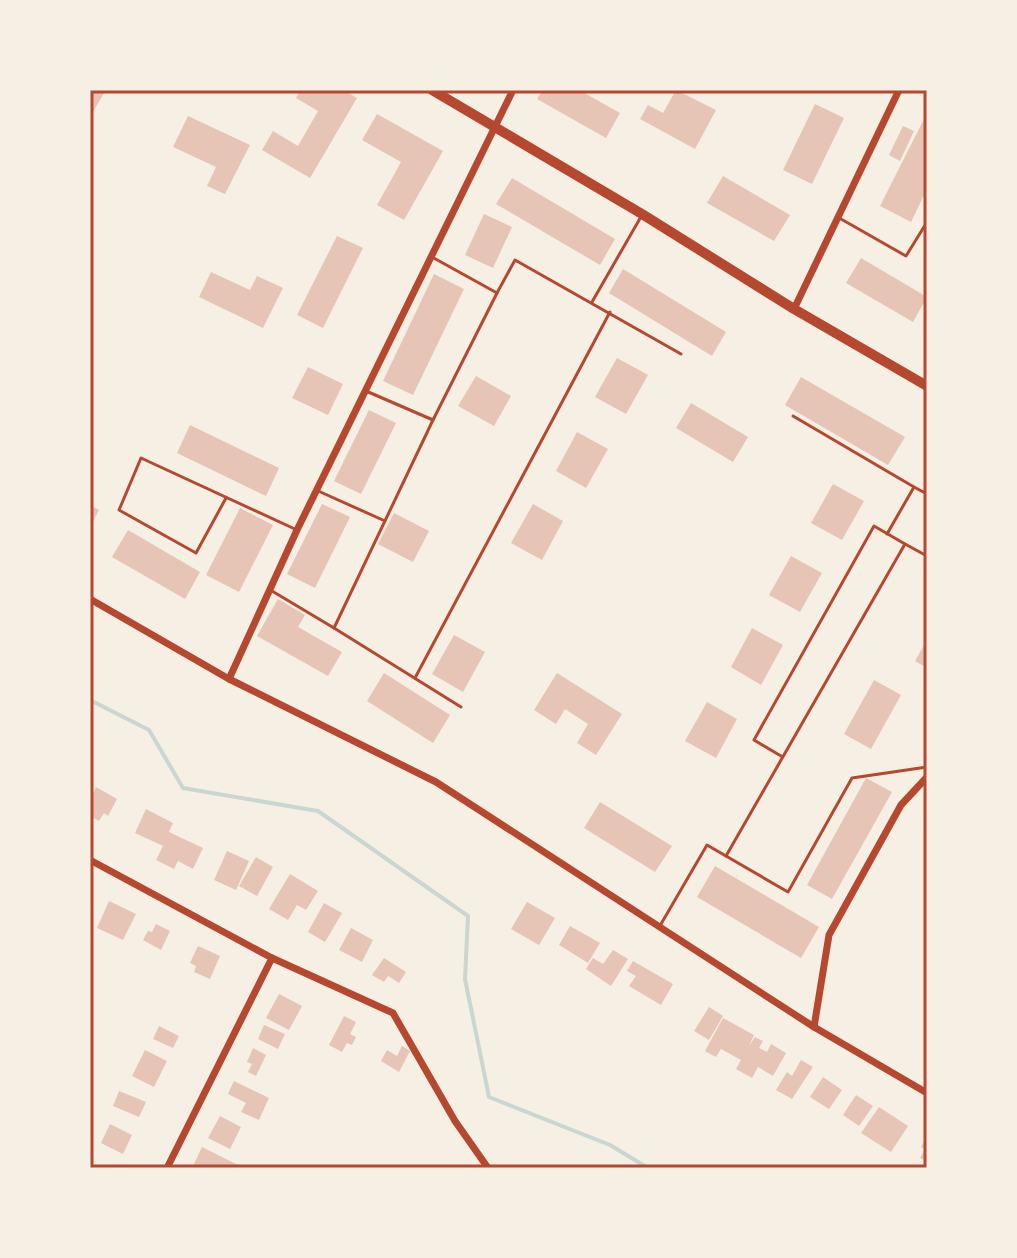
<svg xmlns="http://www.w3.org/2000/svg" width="1017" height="1258" font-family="Lato,sans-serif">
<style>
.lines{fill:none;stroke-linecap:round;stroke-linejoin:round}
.stream{stroke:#c9d6d2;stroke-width:4}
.building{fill:#e6c5b7}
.service{stroke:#b5482f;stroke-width:3}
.minor{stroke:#b5482f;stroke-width:7}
.secondary{stroke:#b5482f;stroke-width:10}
.neatline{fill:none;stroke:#b5482f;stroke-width:3}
</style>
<rect width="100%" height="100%" fill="#f6efe4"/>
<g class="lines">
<polyline class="stream" points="90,700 149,730 183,788 318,811 468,916 465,979 489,1097 610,1145 648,1168"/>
</g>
<g class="building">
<polygon points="90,90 106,90 90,117"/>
<polygon points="300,90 343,90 357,98 310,178 262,150 273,131 298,146 318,111 296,98"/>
<polygon points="543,90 579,90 620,113 606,138 537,99"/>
<polygon points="676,90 716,110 695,149 640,119 648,105 663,113"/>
<polygon points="815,104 844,118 812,184 783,170"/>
<polygon points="927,113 927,189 911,222 880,206"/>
<polygon points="377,114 443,151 404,220 377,205 401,162 362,140"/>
<polygon points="188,116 250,145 225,194 207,186 216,167 173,147"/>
<polygon points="903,126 914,131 900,161 889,155"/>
<polygon points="723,176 790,215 774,241 707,203"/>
<polygon points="512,178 615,239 600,265 496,204"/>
<polygon points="484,214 512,227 493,268 465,255"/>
<polygon points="337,236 363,248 323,328 297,315"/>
<polygon points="861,258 927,297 913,322 846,283"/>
<polygon points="623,269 726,332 712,356 609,293"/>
<polygon points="211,272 250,290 257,276 283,288 263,328 199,297"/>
<polygon points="434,274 464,289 413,395 383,381"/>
<polygon points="617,358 648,375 626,414 595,397"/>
<polygon points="308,367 343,384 328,415 292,398"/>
<polygon points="476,376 511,396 494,426 458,406"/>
<polygon points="801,377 905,437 888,465 785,405"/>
<polygon points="691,403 748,437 733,462 676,428"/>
<polygon points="369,410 396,423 361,494 334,481"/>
<polygon points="190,425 279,468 266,496 177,453"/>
<polygon points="577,432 608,449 586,488 556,471"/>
<polygon points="833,484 864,501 842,540 811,523"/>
<polygon points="322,504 350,517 315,588 287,574"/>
<polygon points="533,504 563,521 542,560 511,543"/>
<polygon points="90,505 99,510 90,527"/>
<polygon points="240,508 273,525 239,592 206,575"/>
<polygon points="394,513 429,531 413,562 378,544"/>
<polygon points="128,530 200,572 185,599 112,557"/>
<polygon points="791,556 822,573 800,612 769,595"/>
<polygon points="278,599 305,615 298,627 342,652 328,676 257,636"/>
<polygon points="752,628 783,645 761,685 731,667"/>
<polygon points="454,635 485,652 463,692 432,674"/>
<polygon points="927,640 927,668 915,661"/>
<polygon points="384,673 450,715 433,743 367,701"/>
<polygon points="557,673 622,714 596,755 577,743 588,724 565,709 556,724 534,710"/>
<polygon points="874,680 901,695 871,749 844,734"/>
<polygon points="707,702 737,719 716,758 685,741"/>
<polygon points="866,778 892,792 832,899 807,885"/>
<polygon points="96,787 117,799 108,816 104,813 99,821 90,816 90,799"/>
<polygon points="600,802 672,846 655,872 584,828"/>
<polygon points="146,809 173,823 169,832 203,848 193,869 178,861 174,869 156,860 163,846 135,833"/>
<polygon points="227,851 249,861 236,890 214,880"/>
<polygon points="256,857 273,867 257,896 239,886"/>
<polygon points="715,866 819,927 801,958 697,897"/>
<polygon points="290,874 318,891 306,910 297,905 288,920 269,909"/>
<polygon points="109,901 136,914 123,940 97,928"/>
<polygon points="527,902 555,918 539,945 511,929"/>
<polygon points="324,903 342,913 325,942 308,932"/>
<polygon points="156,924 170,931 161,950 143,940 148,931 152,932"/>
<polygon points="570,926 600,943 588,963 559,945"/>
<polygon points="351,928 373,940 362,962 339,950"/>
<polygon points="198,946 220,956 210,979 194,972 196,966 190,963"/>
<polygon points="613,950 628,959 611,986 586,969 593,958 603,964"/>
<polygon points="384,958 406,972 399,983 388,976 384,982 372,975"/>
<polygon points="633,961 673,984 661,1005 629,986 636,976 627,971"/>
<polygon points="279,994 302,1006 289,1030 266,1018"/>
<polygon points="709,1007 723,1016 709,1040 694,1031"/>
<polygon points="344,1016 356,1022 350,1034 356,1037 352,1045 347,1043 342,1052 329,1045"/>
<polygon points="723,1018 754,1035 749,1046 755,1037 763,1041 759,1048 767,1052 771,1044 786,1053 773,1076 758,1067 752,1078 736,1069 741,1060 721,1049 716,1057 705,1051"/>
<polygon points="264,1025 285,1034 278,1049 258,1039"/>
<polygon points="159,1026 179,1036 173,1048 153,1039"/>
<polygon points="402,1046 410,1051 399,1072 381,1061 387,1050 397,1056"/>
<polygon points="253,1048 266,1055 256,1076 248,1072 252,1064 247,1062"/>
<polygon points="145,1050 167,1061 154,1087 132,1076"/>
<polygon points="801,1060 813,1067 792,1099 776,1090 787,1072 792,1076"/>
<polygon points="823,1077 842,1090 829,1109 810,1097"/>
<polygon points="234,1081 269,1098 259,1120 241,1112 246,1103 228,1094"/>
<polygon points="119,1091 146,1102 139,1117 113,1106"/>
<polygon points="856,1095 873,1106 859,1126 843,1115"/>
<polygon points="879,1107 908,1126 891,1152 861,1133"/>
<polygon points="220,1116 241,1127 230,1149 208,1138"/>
<polygon points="110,1124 132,1135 123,1154 101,1143"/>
<polygon points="927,1135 927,1161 920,1158 925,1149 921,1147"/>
<polygon points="202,1147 244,1168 192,1168"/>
</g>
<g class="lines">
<g class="service">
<polyline points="841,219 906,256 927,222"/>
<polyline points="432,257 497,293 433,420 334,628 461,707"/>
<polyline points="497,293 515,260 681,354"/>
<polyline points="592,302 642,215"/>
<polyline points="366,391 433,420"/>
<polyline points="793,416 914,487"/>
<polyline points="316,490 385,521"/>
<polyline points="226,498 196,553 119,510 141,458 297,530"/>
<polyline points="887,534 914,487 927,494"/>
<polyline points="272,591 334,628"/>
<polyline points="415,678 610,312"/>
<polyline points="781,756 754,740 874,526 905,544"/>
<polyline points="726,856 905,544 927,556"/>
<polyline points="661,924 707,845 788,892 852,778 927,767"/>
</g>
<g class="minor">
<polyline points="794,309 899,90"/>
<polyline points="90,599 229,679 436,782 814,1027 927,1093"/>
<polyline points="229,679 297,530 513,90"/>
<polyline points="90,860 272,958 393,1013 455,1121 488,1168"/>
<polyline points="814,1027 829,935 901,805 927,777"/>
<polyline points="167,1168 272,958"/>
</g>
<polyline class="secondary" points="432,90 642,214 794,309 927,386"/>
</g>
<rect width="1017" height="1258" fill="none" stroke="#f6efe4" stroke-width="184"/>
<rect x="92" y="92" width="833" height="1074" class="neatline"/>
</svg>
